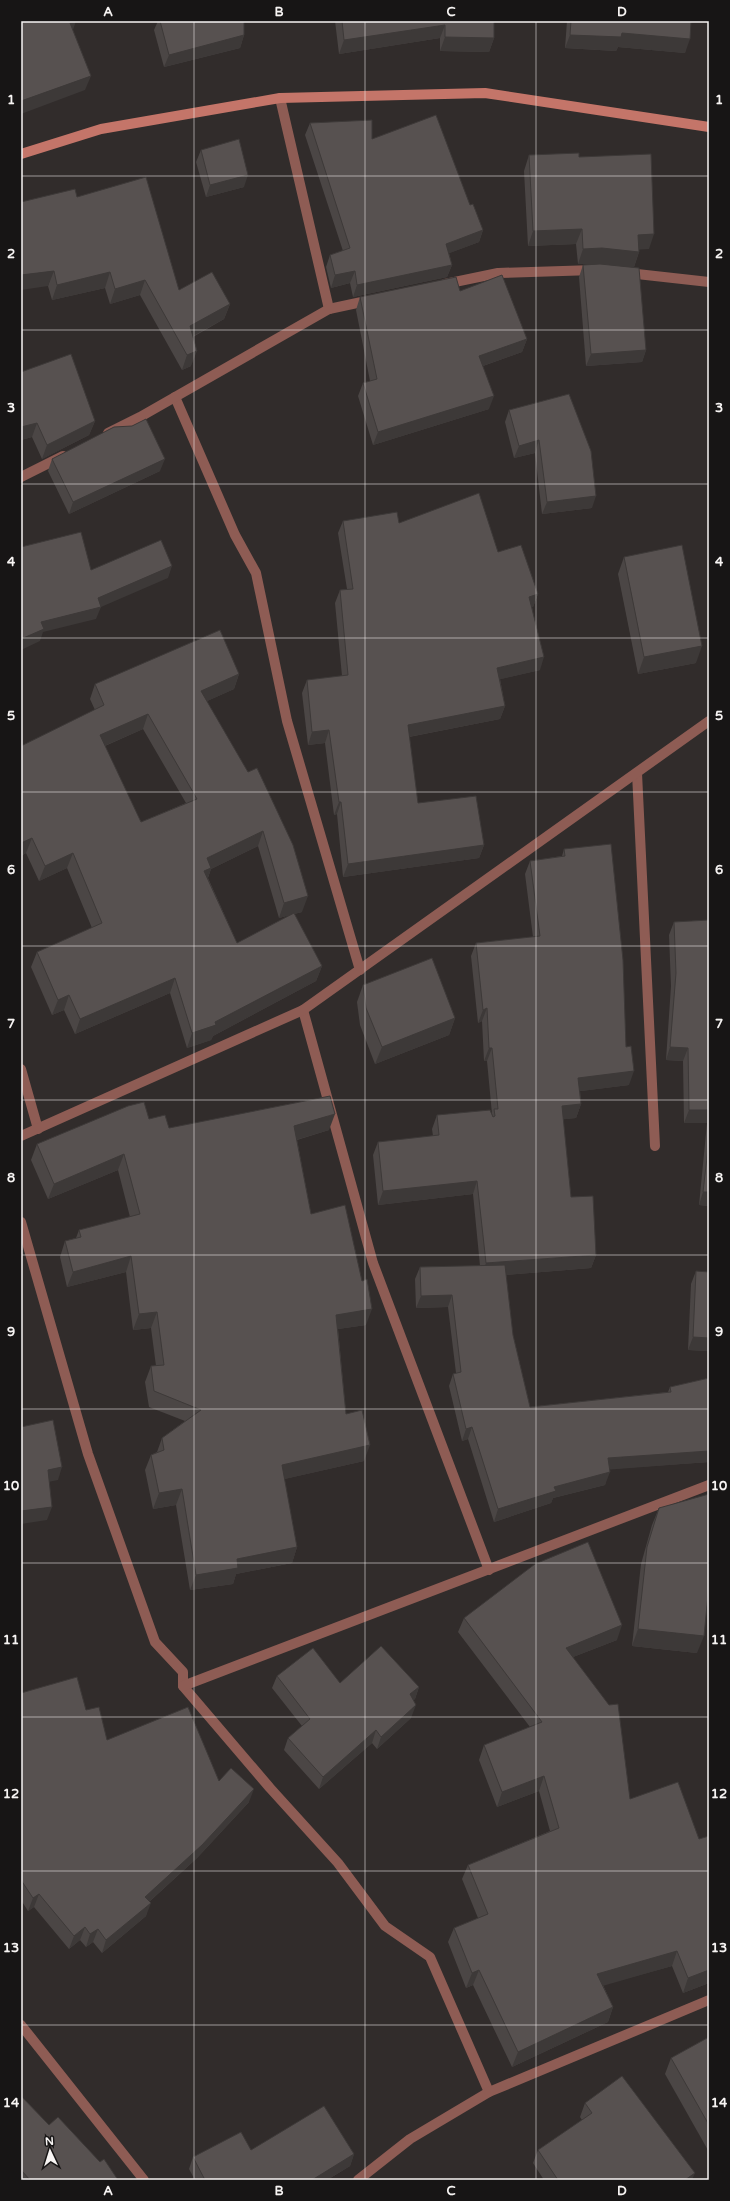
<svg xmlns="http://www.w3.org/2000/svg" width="730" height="2201" font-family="'Varela Round',sans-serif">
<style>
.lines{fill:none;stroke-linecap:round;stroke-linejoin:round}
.street{stroke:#8e5c54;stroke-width:10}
.secondary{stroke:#c47569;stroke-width:10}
.wall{fill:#4b4645;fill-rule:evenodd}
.shaded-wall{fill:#3d3938}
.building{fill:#575150;stroke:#3d3938;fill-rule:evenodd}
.grid{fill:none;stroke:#f7f4f3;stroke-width:1;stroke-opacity:0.55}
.neatline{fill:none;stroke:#f7f4f3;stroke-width:1.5}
.grid-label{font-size:13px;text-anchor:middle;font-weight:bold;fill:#f7f4f3}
</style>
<rect width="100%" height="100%" fill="#312c2b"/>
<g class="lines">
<g class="street">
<polyline points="280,98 329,309"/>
<polyline points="628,273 709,282"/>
<polyline points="445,284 498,273 594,270"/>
<polyline points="175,397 235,535 256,573 287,721 360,970"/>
<polyline points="108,433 140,417 329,309 371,300"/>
<polyline points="21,477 63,456"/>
<polyline points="637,773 655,1146"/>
<polyline points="303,1010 373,1263 489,1570"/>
<polyline points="21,1069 38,1129"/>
<polyline points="21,1136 303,1010 709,721"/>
<polyline points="21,1222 88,1454 155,1642 183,1672 183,1686 270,1788 338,1863 385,1926 430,1957 489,2092"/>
<polyline points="183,1686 709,1485"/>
<polyline points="21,2025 144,2180"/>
<polyline points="358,2180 410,2139 489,2092 709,2000"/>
</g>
<polyline class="secondary" points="21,154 101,129 280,98 485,93 709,127"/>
</g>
<g class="wall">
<polygon points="158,21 244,21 244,35 240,48 164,67 154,30"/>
<polygon points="335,21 494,21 494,38 489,52 440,51 440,38 339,54"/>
<polygon points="567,21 691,21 685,53 618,47 616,51 565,48"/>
<polygon points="310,123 372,139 470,205 483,230 479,242 449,253 452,265 447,277 353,297 350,283 331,288 326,267 330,255 343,251 305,135"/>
<polygon points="201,150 244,187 206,197 196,162"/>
<polygon points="529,155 579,157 649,249 639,249 639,252 634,267 597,264 578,264 576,244 528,246 524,171"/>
<polygon points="77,197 179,290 230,304 224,319 193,337 191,366 182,370 140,295 110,304 105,288 52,300 48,286"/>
<polygon points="583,265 646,350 642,362 586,366 579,277"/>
<polygon points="460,291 527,339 522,352 483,366 489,409 373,445 358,396 363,383 370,381 356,310 360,297"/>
<polygon points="21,372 95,421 89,435 42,459 32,437 21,440"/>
<polygon points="569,394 592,508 542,514 535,453 514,458 505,422 509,410"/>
<polygon points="52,459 160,471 69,514 48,471"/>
<polygon points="343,521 399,523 498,552 538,594 533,607 532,607 540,670 500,679 505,706 500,719 409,737 418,803 484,845 479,858 343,877 337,814 334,815 325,743 308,745 302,693 307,680 342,676 335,603 340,590 347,589 338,533"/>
<polygon points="624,557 696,663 638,674 618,574"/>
<path d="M239 674 234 689 207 701 302 912 294 914 322 966 316 981 213 1036 211 1040 187 1048 170 993 75 1034 64 1010 52 1015 31 967 37 952 92 928 67 868 39 881 26 853 21 856 95 710 90 699 95 684ZM143 729 186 803 141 822 105 746ZM258 846 279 918 290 915 237 943 208 878 211 869Z"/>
<polygon points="564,849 626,1047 629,1085 580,1091 581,1104 576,1118 563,1119 571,1197 596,1255 591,1268 506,1275 513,1335 530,1407 668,1392 670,1387 709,1378 709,1462 609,1469 605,1485 553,1498 551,1503 494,1522 468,1439 462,1441 449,1386 453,1374 456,1373 448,1307 416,1308 415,1279 420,1267 480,1266 473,1194 378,1205 373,1155 378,1142 433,1136 432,1129 437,1115 492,1115 492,1114 487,1061 484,1061 482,1021 478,1023 471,956 476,943 533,937 525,874 530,861 562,856"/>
<polygon points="709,920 709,1206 699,1205 707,1123 684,1123 683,1061 666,1060 671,986 669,935 674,922"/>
<polygon points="363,985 455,1018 449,1035 375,1064 360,1025 357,1002"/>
<polygon points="149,1119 169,1128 329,1130 297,1140 311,1214 366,1325 338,1329 346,1414 364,1461 284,1479 297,1547 292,1563 236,1574 233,1584 190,1590 176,1505 153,1509 145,1470 151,1455 157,1452 162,1438 185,1421 149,1407 145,1382 151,1366 156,1366 151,1328 133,1330 126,1272 67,1287 60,1257 65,1241 76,1238 79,1230 130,1217 118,1170 48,1199 31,1160 37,1144"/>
<polygon points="696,1271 709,1351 688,1350 691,1284"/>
<polygon points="659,1508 697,1653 632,1646 641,1564 652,1525"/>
<polygon points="464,1618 617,1640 573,1657 630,1799 709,1983 683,1993 672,1966 603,1985 613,2007 608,2022 512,2067 473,1985 466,1988 448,1942 454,1928 478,1918 462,1879 468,1865 550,1831 539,1791 497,1807 479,1760 484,1745 530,1727 458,1632"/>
<polygon points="277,1676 340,1683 419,1687 415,1699 413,1700 411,1718 377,1749 372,1743 319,1789 284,1750 288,1738 302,1726 272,1688"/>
<polygon points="21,1693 86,1710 107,1740 219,1781 249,1802 197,1858 149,1902 146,1916 102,1953 93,1942 86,1947 80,1940 69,1949 34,1907 28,1911 21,1900"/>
<polygon points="709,2037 709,2152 665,2074 671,2058"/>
<polygon points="21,2096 49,2125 100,2162 118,2180 21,2180"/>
<polygon points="585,2103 692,2180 544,2180 533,2163 538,2150 582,2120 580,2117"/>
<polygon points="251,2150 354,2154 350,2166 327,2180 195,2180 189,2169 193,2157"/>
</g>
<g class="shaded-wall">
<polygon points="76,21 71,36 70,23"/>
<polygon points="445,25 440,38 339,54 344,40"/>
<polygon points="622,33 690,39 685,53 618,47 616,51 565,48 570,35"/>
<polygon points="244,35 240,48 164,67 169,55"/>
<polygon points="445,37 494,38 489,52 440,51"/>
<polygon points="91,76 85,90 21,114 21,101"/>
<polygon points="248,175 244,187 206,197 210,185"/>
<polygon points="582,229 576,244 528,246 533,231"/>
<polygon points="483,230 479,242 442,256 446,244"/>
<polygon points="654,234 649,249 632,250 638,235"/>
<polygon points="602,248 639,252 634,267 597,264 578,264 583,249"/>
<polygon points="452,265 447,277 353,297 357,285"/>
<polygon points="54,271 48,286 21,290 21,275"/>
<polygon points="355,271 350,283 331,288 335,275"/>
<polygon points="110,272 105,288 52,300 57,285"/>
<polygon points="145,280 140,295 110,304 115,289"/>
<polygon points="230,304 224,319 184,341 190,326"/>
<polygon points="527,339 522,352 474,369 479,356"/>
<polygon points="646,350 642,362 586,366 591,354"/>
<polygon points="197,351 191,366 182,370 187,355"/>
<polygon points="494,396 489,409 373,445 378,432"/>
<polygon points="95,421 89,435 42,459 47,445"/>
<polygon points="37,423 32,437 21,440 21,427"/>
<polygon points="539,440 535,453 514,458 519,446"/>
<polygon points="165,459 160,471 69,514 73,502"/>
<polygon points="596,496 592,508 542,514 547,502"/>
<polygon points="172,566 168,578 101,607 96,619 43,632 40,641 21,650 21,639 41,622"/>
<polygon points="538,594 533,607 525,610 529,597"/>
<polygon points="702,646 696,663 638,674 644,657"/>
<polygon points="544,657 540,670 493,681 497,668"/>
<polygon points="239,674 234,689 196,706 201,691"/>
<polygon points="505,706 500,719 403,738 408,725"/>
<polygon points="148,714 143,729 95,750 100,735"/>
<polygon points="329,730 325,743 308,745 312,732"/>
<polygon points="339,802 341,802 337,814 334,815"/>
<polygon points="263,831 258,846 211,869 206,883 199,886 207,858"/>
<polygon points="32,838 26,853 21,856 21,843"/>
<polygon points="484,845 479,858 343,877 348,864"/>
<polygon points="73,853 67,868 39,881 45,866"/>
<polygon points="308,896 302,912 279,918 284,903"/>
<polygon points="322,966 316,981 213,1036 211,1040 187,1048 192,1033 215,1022"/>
<polygon points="175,978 170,993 75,1034 80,1019"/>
<polygon points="69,995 64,1010 52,1015 58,1000"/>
<polygon points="487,1008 482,1021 478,1023 483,1010"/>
<polygon points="455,1018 449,1035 375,1064 382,1047"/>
<polygon points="670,1047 688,1048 683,1061 666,1060"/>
<polygon points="489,1048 492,1048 487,1061 484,1061"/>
<polygon points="634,1071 629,1085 574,1092 578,1078"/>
<polygon points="581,1104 576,1118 557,1120 562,1106"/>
<polygon points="689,1110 709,1110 709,1118 707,1123 684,1123"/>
<polygon points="335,1114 329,1130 289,1142 294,1126"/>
<polygon points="124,1154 118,1170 48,1199 54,1184"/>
<polygon points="477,1181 473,1194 378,1205 383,1191"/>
<polygon points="703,1192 709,1192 709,1206 699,1205"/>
<polygon points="596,1255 591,1268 481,1277 486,1263"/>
<polygon points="131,1256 126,1272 67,1287 73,1272"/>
<polygon points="452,1295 448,1307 416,1308 421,1296"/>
<polygon points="372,1309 366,1325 331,1330 336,1315"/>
<polygon points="157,1312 151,1328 133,1330 139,1314"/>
<polygon points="693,1337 709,1338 709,1351 688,1350"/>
<polygon points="472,1427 468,1439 462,1441 466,1429"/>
<polygon points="370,1445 364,1461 276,1481 282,1465"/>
<polygon points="709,1451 709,1462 604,1470 608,1458"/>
<polygon points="62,1467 58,1480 43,1483 48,1470"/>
<polygon points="610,1472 605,1485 553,1498 551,1503 494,1522 498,1509 554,1487"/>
<polygon points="182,1489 176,1505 153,1509 159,1493"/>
<polygon points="52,1507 47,1520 21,1524 21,1511"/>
<polygon points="297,1547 292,1563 236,1574 233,1584 190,1590 196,1575 237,1559"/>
<polygon points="622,1625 617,1640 560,1662 566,1648"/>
<polygon points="638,1629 704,1636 697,1653 632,1646"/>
<polygon points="419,1687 415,1699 406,1706 410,1694"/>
<polygon points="416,1705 411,1718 377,1749 381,1737"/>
<polygon points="376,1730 372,1743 319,1789 323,1777"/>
<polygon points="544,1776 539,1791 497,1807 502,1792"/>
<polygon points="254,1789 249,1802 197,1858 140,1910 145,1897"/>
<polygon points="39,1894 34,1907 28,1911 33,1898"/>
<polygon points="151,1903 146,1916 102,1953 106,1940"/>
<polygon points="85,1927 80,1940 69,1949 74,1936"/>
<polygon points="98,1929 93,1942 86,1947 90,1934"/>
<polygon points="677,1951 672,1966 592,1989 597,1974"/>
<polygon points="479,1970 473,1985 466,1988 472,1973"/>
<polygon points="709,1970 709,1983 683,1993 688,1978"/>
<polygon points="613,2007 608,2022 512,2067 518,2052"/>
<polygon points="354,2154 350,2166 327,2180 312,2180"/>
<polygon points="695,2173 692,2180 685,2180"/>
</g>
<g class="building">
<polygon points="21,21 76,21 70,23 91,76 21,101"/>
<polygon points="160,21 244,21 244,35 169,55"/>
<polygon points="342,21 494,21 494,38 445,37 445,25 344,40"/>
<polygon points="571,21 691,21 690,39 622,33 621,37 570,35"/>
<polygon points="436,115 470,205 473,204 483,230 446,244 452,265 357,285 355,271 335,275 330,255 350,248 310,123 372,120 372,139"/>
<polygon points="239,139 248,175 210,185 201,150"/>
<polygon points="579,153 579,157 651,154 654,234 638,235 639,252 602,248 583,249 582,229 533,231 529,155"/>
<polygon points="146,177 179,290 212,272 230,304 190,326 197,351 187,355 145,280 115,289 110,272 57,285 54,271 21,275 21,202 75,189 77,197"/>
<polygon points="600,264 639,268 646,350 591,354 583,265"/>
<polygon points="502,275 527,339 479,356 494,396 378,432 363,383 377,379 360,297 456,277 460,291"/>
<polygon points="71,354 95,421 47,445 37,423 21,427 21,372"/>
<polygon points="569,394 591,451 596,496 547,502 539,440 519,446 509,410"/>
<polygon points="146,419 165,459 73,502 52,459 114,427 132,426"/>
<polygon points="479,493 498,552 521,545 538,594 529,597 544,657 497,668 505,706 408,725 418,803 476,796 484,845 348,864 341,802 339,802 329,730 312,732 307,680 348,675 340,590 353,589 343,521 397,512 399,523"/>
<polygon points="81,532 91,570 161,540 172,566 98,598 101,607 41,622 44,629 21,639 21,547"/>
<polygon points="682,545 702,646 644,657 624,557"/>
<path d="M220 630 239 674 201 691 248 772 257 768 293 845 308 896 284 903 263 831 207 858 211 868 204 871 237 943 294 913 322 966 215 1022 216 1025 192 1033 175 978 80 1019 69 995 58 1000 37 952 102 923 73 853 45 866 32 838 21 843V746L104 705 95 684ZM148 714 197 799 141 822 100 735Z"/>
<polygon points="611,844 623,960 626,1047 631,1046 634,1071 578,1078 581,1104 562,1106 571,1197 593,1196 596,1255 486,1263 477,1181 383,1191 378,1142 439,1135 437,1115 490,1110 493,1117 495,1116 494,1109 498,1109 492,1048 489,1048 487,1008 483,1010 476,943 540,936 530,861 565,856 564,849"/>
<polygon points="709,920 709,1110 689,1110 688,1048 670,1047 676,973 674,922"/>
<polygon points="432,958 455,1018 382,1047 366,1008 363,985"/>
<polygon points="330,1096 335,1114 294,1126 311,1214 345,1205 362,1281 367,1279 372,1309 336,1315 346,1414 362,1410 370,1445 282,1465 297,1547 237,1559 238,1568 196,1575 182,1489 159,1493 151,1455 164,1450 162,1438 201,1410 154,1391 151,1366 164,1365 157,1312 139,1314 131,1256 73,1272 65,1241 81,1237 79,1230 140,1214 124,1154 54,1184 37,1144 128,1106 144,1102 149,1119 165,1115 169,1128"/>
<polygon points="709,1140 709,1192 703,1192"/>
<polygon points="505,1265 513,1335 530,1407 671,1392 670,1387 709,1378 709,1451 608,1458 610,1472 554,1487 556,1491 498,1509 472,1427 466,1429 453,1374 461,1372 452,1295 421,1296 420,1267"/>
<polygon points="696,1271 709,1272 709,1338 693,1337"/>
<polygon points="53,1420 62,1467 48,1470 52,1507 21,1511 21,1427"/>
<polygon points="709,1494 709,1585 704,1636 638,1629 647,1547 659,1508"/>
<polygon points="588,1542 622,1625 566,1648 609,1705 618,1704 630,1799 678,1782 699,1839 709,1836 709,1970 688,1978 677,1951 597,1974 613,2007 518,2052 479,1970 472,1973 454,1928 488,1914 468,1865 559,1828 544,1776 502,1792 484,1745 542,1722 464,1618 535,1564"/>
<polygon points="381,1646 419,1687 410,1694 416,1705 381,1737 376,1730 323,1777 288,1738 310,1719 277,1676 313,1648 340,1683"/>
<polygon points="77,1677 86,1710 99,1707 107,1740 188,1707 219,1781 231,1768 254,1789 202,1845 145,1897 151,1903 106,1940 98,1929 90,1934 85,1927 74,1936 39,1894 33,1898 21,1880 21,1693"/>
<polygon points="709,2037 709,2125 671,2058"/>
<polygon points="622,2076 695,2173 685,2180 558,2180 538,2150 592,2113 585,2103"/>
<polygon points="21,2096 49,2125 58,2117 100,2162 104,2159 118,2180 30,2180 21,2170"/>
<polygon points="324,2106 354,2154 312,2180 205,2180 193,2157 241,2132 251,2150"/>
</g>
<path class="grid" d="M194 21V2180M365 21V2180M536 21V2180M21 176H709M21 330H709M21 484H709M21 638H709M21 792H709M21 946H709M21 1100H709M21 1255H709M21 1409H709M21 1563H709M21 1717H709M21 1871H709M21 2025H709"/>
<rect width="730" height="2201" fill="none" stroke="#171515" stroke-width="44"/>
<g transform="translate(50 2151) rotate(356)" stroke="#171515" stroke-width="3" paint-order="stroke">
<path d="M0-3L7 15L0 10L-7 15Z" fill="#f7f4f3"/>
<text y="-6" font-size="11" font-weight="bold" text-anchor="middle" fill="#f7f4f3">N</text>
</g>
<rect x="22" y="22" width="686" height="2157" class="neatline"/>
<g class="grid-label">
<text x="108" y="16">A</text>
<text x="279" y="16">B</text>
<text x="451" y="16">C</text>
<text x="622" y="16">D</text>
<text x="11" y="104">1</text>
<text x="719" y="104">1</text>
<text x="11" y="258">2</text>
<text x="719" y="258">2</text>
<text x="11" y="412">3</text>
<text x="719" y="412">3</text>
<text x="11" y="566">4</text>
<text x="719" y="566">4</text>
<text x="11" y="720">5</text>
<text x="719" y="720">5</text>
<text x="11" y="874">6</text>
<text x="719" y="874">6</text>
<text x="11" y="1028">7</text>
<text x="719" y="1028">7</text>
<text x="11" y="1182">8</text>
<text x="719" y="1182">8</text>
<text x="11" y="1336">9</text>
<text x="719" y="1336">9</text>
<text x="11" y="1490">10</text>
<text x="719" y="1490">10</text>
<text x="11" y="1644">11</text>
<text x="719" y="1644">11</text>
<text x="11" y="1798">12</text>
<text x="719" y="1798">12</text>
<text x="11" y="1952">13</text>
<text x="719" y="1952">13</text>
<text x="11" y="2107">14</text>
<text x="719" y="2107">14</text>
<text x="108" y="2195">A</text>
<text x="279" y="2195">B</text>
<text x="451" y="2195">C</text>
<text x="622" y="2195">D</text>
</g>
</svg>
